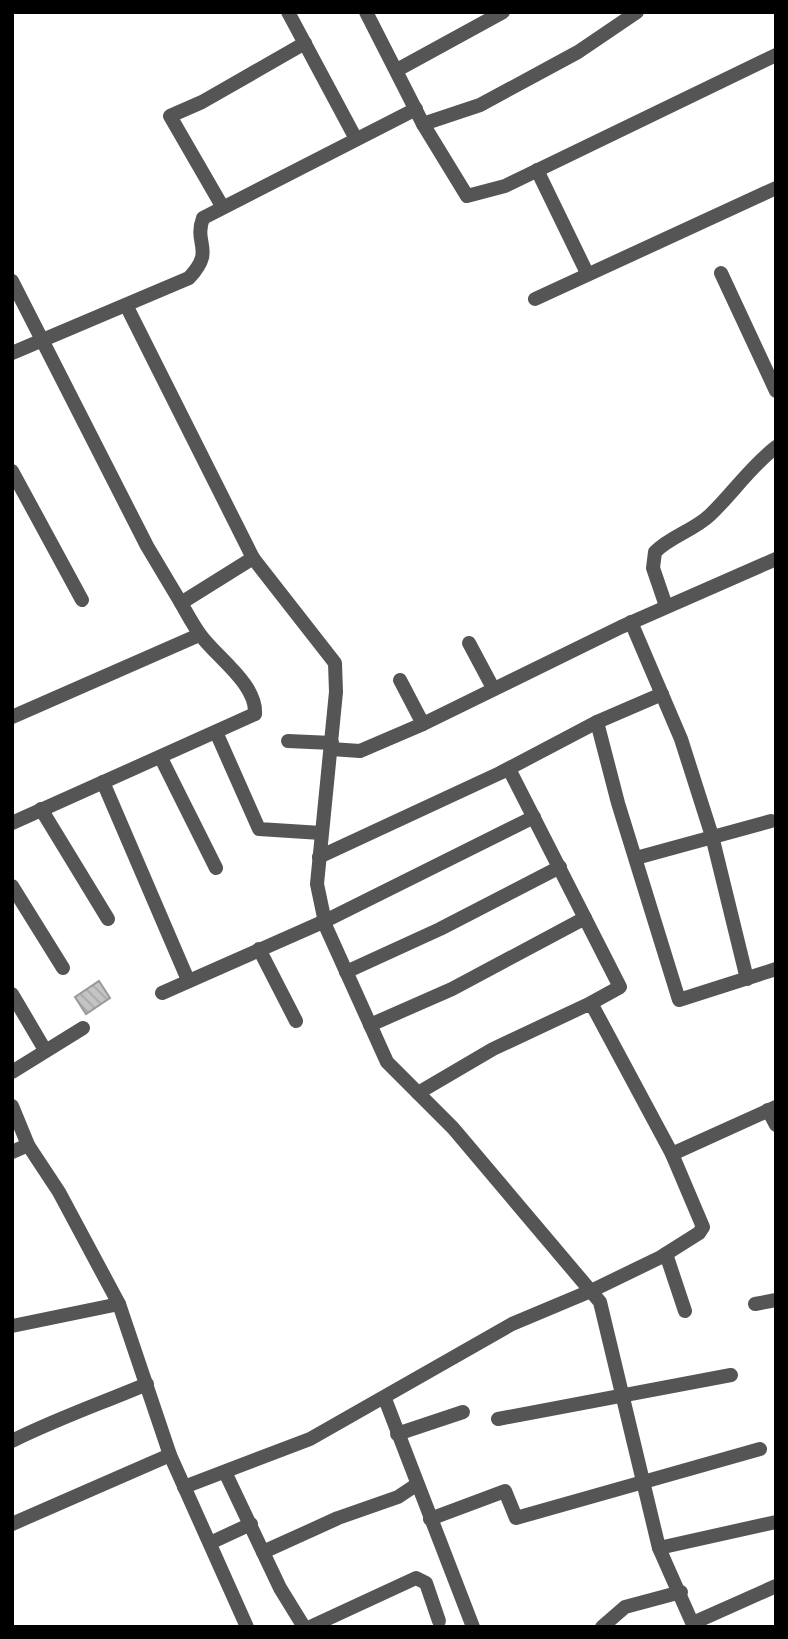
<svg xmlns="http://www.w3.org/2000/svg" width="788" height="1639" font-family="'IBM Plex Sans',sans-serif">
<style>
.building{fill:url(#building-back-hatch);stroke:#999;stroke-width:2}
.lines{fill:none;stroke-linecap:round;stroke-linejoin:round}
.minor{stroke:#555;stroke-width:14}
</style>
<defs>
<pattern id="building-back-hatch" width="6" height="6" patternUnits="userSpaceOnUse" patternTransform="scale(1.75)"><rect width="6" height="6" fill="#c4c4c4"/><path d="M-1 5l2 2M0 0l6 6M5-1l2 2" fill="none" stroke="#a7a7a7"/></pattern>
</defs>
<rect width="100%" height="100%" fill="#fff"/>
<polygon class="building" points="99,981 110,998 86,1014 75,997"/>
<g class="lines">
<g class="minor">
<polyline points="288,12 356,139"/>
<polyline points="366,12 423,124 467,196 505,186 776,55"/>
<polyline points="397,70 503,12"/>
<polyline points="423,124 480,105 578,52 637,12"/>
<polyline points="537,170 587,273"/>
<polyline points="222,206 170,116 202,102 305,43"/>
<polyline points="721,273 776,391"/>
<polyline points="12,281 147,546 181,603"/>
<polyline points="535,299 776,188"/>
<polyline points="127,307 253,558 335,663 336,692 317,884 326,927 387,1062 453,1128 600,1302 659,1548 694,1627"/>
<path d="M12 353 189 278C216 249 193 245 203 218L416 109"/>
<polyline points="12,471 82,600"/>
<path d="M666 606 653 568 655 552C671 536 693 531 710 515 733 493 750 467 776 447"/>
<polyline points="631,622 681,739 712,836 747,979"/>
<polyline points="469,643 493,688"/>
<polyline points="400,680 423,724"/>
<polyline points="12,717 199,635"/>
<polyline points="597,722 618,803 679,1000 776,969"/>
<polyline points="216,732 259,829 321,833"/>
<polyline points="288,741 332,743"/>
<polyline points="331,749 360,751 423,724 621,627 776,559"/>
<polyline points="161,758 216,868"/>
<polyline points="509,769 620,987 591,1003"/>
<polyline points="103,782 188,980"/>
<polyline points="41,809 108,919"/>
<path d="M12 823 255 714C257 685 219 659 202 637 194 627 188 615 181 603L253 558"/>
<polyline points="319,857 500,773 597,722 662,694"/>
<polyline points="636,858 771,821"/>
<polyline points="12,886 63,968"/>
<polyline points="259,949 296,1021"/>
<polyline points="346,972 440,929 560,867"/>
<polyline points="162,993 325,921 534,817"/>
<polyline points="12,994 45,1050"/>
<polyline points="370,1025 452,989 585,918"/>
<polyline points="12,1072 83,1028"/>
<polyline points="12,1106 28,1145 59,1192 119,1304 170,1455 247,1627"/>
<polyline points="768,1110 776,1125"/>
<polyline points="12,1152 28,1145"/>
<polyline points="672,1154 776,1107"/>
<polyline points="666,1254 685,1311"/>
<polyline points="755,1304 776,1300"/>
<polyline points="12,1326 119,1304"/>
<polyline points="385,1399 473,1627"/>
<polyline points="498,1419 731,1375"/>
<polyline points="397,1434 463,1412"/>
<path d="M12 1441C56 1419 102 1403 147 1384"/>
<polyline points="225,1472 280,1588 304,1627"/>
<polyline points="184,1487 310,1439 512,1324 593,1290 661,1257 699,1233 703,1227 672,1154 591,1003 493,1049 418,1093"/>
<polyline points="430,1519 505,1491 516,1518 760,1449"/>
<polyline points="12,1524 170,1455"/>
<polyline points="210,1543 251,1524"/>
<polyline points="659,1548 776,1522"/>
<polyline points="263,1552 338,1518 398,1497 416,1485"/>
<polyline points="693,1623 776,1586"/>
<polyline points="310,1627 416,1578 426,1583 439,1621"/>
<polyline points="602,1627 625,1607 681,1592"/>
</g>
</g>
<rect width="788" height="1639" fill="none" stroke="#000000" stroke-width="28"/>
</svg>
